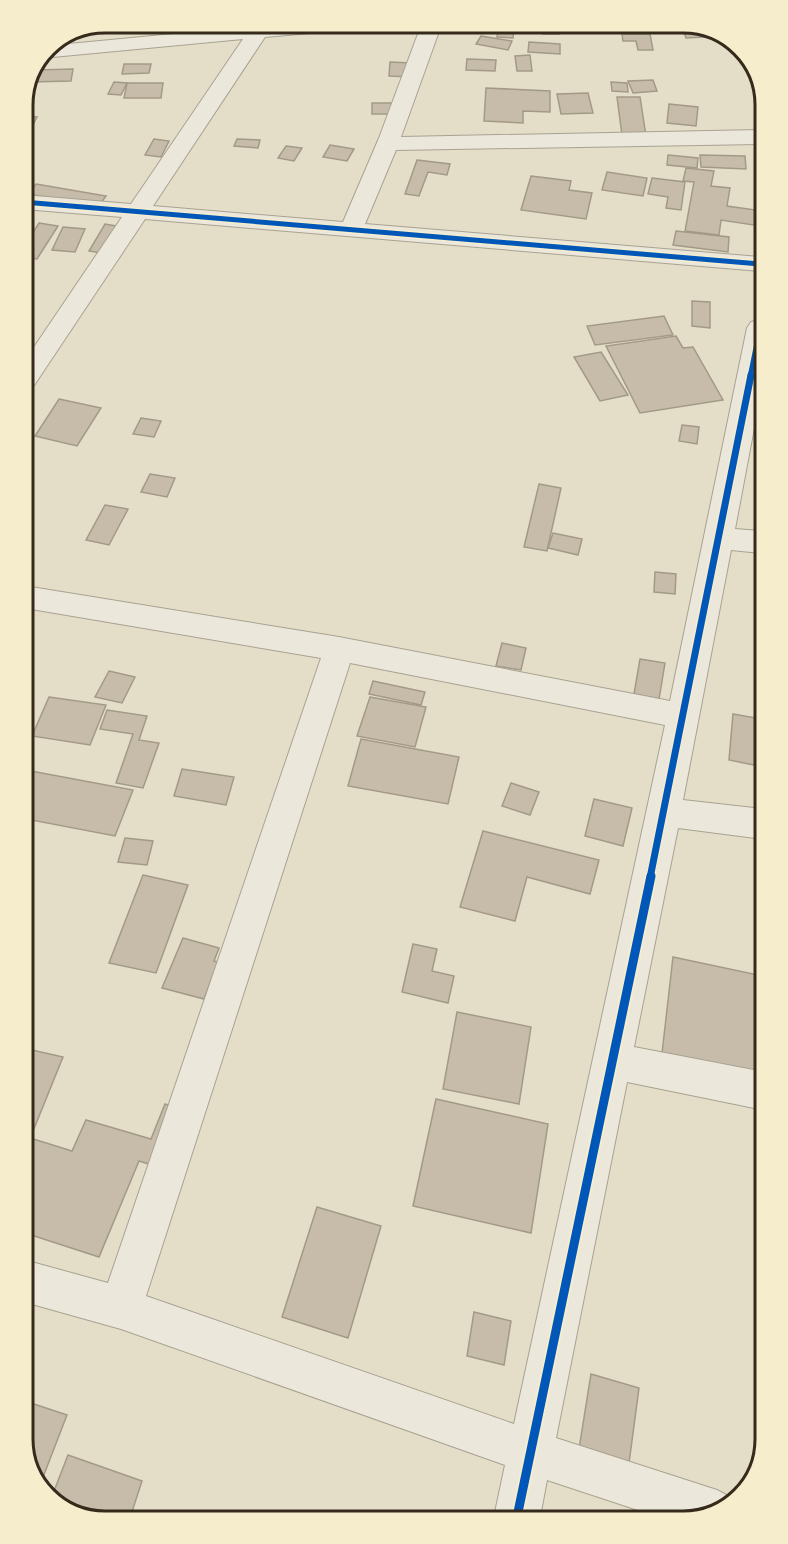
<svg xmlns="http://www.w3.org/2000/svg" width="788" height="1544" font-family="'Roboto Serif',serif">
<style>
.building{fill:#c7bca9;stroke:#a39988;stroke-width:1.5}
.lines{fill:none;stroke-linecap:round;stroke-linejoin:round}
.street-casing{stroke:#a8a292;stroke-width:2}
.street{fill:#ebe7db;fill-rule:evenodd}
.cycleway-far2-casing{stroke:#f6edcd;stroke-width:8}
.cycleway-far1-casing{stroke:#f6edcd;stroke-width:10}
.cycleway-casing{stroke:#f6edcd;stroke-width:13}
.cycleway-far2{stroke:#0057b8;stroke-width:5}
.cycleway-far1{stroke:#0057b8;stroke-width:7}
.cycleway{stroke:#0057b8;stroke-width:9}
.rim{fill:none;stroke:#362a1b;stroke-width:3}
</style>
<rect width="100%" height="100%" fill="#e4dec8"/>
<g class="building">
<polygon points="543,25 558,25 559,34 543,34"/>
<polygon points="698,26 701,28 705,37 686,38 682,27"/>
<polygon points="498,28 514,29 513,38 497,37"/>
<polygon points="622,34 650,34 653,50 638,50 636,41 623,41"/>
<polygon points="481,36 512,41 508,50 476,44"/>
<polygon points="529,42 560,44 560,54 528,52"/>
<polygon points="530,55 532,71 517,71 515,56"/>
<polygon points="467,59 496,60 495,71 466,70"/>
<polygon points="390,62 411,63 410,77 389,76"/>
<polygon points="124,64 151,64 149,73 122,74"/>
<polygon points="73,69 71,81 31,82 36,70"/>
<polygon points="653,80 657,91 633,93 628,81"/>
<polygon points="114,82 127,83 121,95 108,94"/>
<polygon points="611,82 627,83 628,92 612,91"/>
<polygon points="127,83 163,83 161,98 124,98"/>
<polygon points="486,88 550,91 550,112 523,111 523,123 484,121"/>
<polygon points="588,93 593,113 561,114 557,94"/>
<polygon points="617,97 640,97 646,136 622,135"/>
<polygon points="372,103 402,103 401,114 372,114"/>
<polygon points="669,104 698,107 696,126 667,123"/>
<polygon points="23,116 37,117 25,141 23,141"/>
<polygon points="154,139 169,141 161,157 145,155"/>
<polygon points="237,139 260,140 258,148 234,146"/>
<polygon points="330,145 354,149 347,161 323,157"/>
<polygon points="286,146 302,148 294,161 278,158"/>
<polygon points="668,155 698,158 697,168 667,165"/>
<polygon points="700,155 745,156 746,169 701,167"/>
<polygon points="417,160 450,164 447,175 428,172 419,196 405,194"/>
<polygon points="686,168 714,171 711,186 730,188 727,206 755,210 756,202 760,203 760,226 721,220 719,235 685,231 694,182 683,181"/>
<polygon points="607,172 647,178 643,196 602,190"/>
<polygon points="531,176 571,181 569,190 592,193 586,219 521,210"/>
<polygon points="652,178 685,182 681,210 666,208 668,197 648,194"/>
<polygon points="36,184 106,196 98,207 28,194"/>
<polygon points="39,223 58,226 37,259 23,257 23,248"/>
<polygon points="105,224 128,228 113,255 89,251"/>
<polygon points="63,227 85,229 75,252 52,250"/>
<polygon points="676,231 729,237 728,252 673,245"/>
<polygon points="692,301 710,302 710,328 692,326"/>
<polygon points="664,316 673,335 595,345 587,326"/>
<polygon points="676,336 683,348 693,347 723,400 640,413 606,346"/>
<polygon points="601,352 628,395 600,401 574,357"/>
<polygon points="59,399 101,408 77,446 35,436"/>
<polygon points="141,418 161,421 154,437 133,434"/>
<polygon points="682,425 699,427 697,444 679,441"/>
<polygon points="150,474 175,478 167,497 141,492"/>
<polygon points="539,484 561,488 547,551 524,547"/>
<polygon points="105,505 128,509 109,545 86,540"/>
<polygon points="553,533 582,539 578,555 548,548"/>
<polygon points="655,572 676,574 675,594 654,592"/>
<polygon points="502,643 526,648 521,670 496,666"/>
<polygon points="640,659 665,663 659,699 634,694"/>
<polygon points="109,671 135,677 122,703 95,697"/>
<polygon points="373,681 425,692 421,705 369,694"/>
<polygon points="49,697 106,705 90,745 32,736"/>
<polygon points="370,697 426,707 415,747 357,736"/>
<polygon points="107,710 147,716 139,740 159,743 143,788 116,783 133,734 100,729"/>
<polygon points="733,714 762,719 759,766 729,760"/>
<polygon points="361,739 459,757 448,804 348,786"/>
<polygon points="182,769 234,777 226,805 174,796"/>
<polygon points="31,771 133,790 115,836 26,819 26,783"/>
<polygon points="511,783 539,792 530,815 502,806"/>
<polygon points="594,799 632,808 623,846 585,836"/>
<polygon points="483,831 599,860 590,894 527,877 515,921 460,907"/>
<polygon points="125,838 153,841 147,865 118,862"/>
<polygon points="143,875 188,885 156,973 109,963"/>
<polygon points="183,938 219,948 214,961 218,962 204,999 162,988"/>
<polygon points="413,944 437,949 432,971 454,976 448,1003 402,992"/>
<polygon points="758,949 763,950 763,972 755,969"/>
<polygon points="673,957 763,976 764,1085 661,1062"/>
<polygon points="457,1012 531,1027 519,1104 443,1089"/>
<polygon points="32,1050 63,1057 31,1136 27,1135 27,1062"/>
<polygon points="436,1099 548,1124 531,1233 413,1206"/>
<polygon points="165,1104 192,1112 168,1170 139,1161 99,1257 28,1234 27,1137 72,1151 86,1120 151,1139"/>
<polygon points="317,1207 381,1226 348,1338 282,1317"/>
<polygon points="474,1312 511,1321 504,1365 467,1356"/>
<polygon points="591,1374 639,1388 629,1463 579,1449"/>
<polygon points="28,1402 67,1415 40,1485 29,1470"/>
<polygon points="68,1455 142,1481 129,1521 99,1521 55,1505 51,1499"/>
</g>
<g class="lines">
<g class="street-casing">
<g id="street">
<polygon points="247,23 267,23 267,25 295,23 365,23 362,27 355,29 265,37 153,206 343,222 379,138 422,23 442,23 401,137 760,130 760,144 396,150 365,224 760,257 760,271 145,219 33,387 24,390 24,362 122,217 23,209 23,195 131,204 243,39 42,58 47,46 247,27"/>
<polygon points="752,65 759,74 759,83 752,81 747,70"/>
<path d="M760 320 761 391 735 529 761 531V553L731 550 683 800 763 809V839L678 828 634 1047 764 1072V1110L627 1082 556 1438 717 1490 734 1499 714 1515 656 1516 547 1480 540 1517H494L505 1465 121 1329 28 1303V1261L108 1283 321 658 25 608V586L339 637 670 701 747 328 751 322ZM350 663 665 725 514 1424 146 1296Z"/>
</g>
</g>
<use href="#street" class="street"/>
<g class="cycleway-far2-casing">
<g id="cycleway-far2">
<polyline points="23,202 760,264"/>
<polyline points="750,377 760,328"/>
</g>
</g>
<g class="cycleway-far1-casing">
<polyline id="cycleway-far1" points="650,878 751,375"/>
</g>
<g class="cycleway-casing">
<polyline id="cycleway" points="517,1517 651,876"/>
</g>
<use href="#cycleway-far2" class="cycleway-far2"/>
<use href="#cycleway-far1" class="cycleway-far1"/>
<use href="#cycleway" class="cycleway"/>
</g>
<path d="M0 0H788V1544H0ZM105 33H683A72 72 0 0 1 755 105V1439A72 72 0 0 1 683 1511H105A72 72 0 0 1 33 1439V105A72 72 0 0 1 105 33Z" fill="#f6edcd" fill-rule="evenodd"/>
<path class="rim" d="M105 33H683A72 72 0 0 1 755 105V1439A72 72 0 0 1 683 1511H105A72 72 0 0 1 33 1439V105A72 72 0 0 1 105 33Z"/>
</svg>
